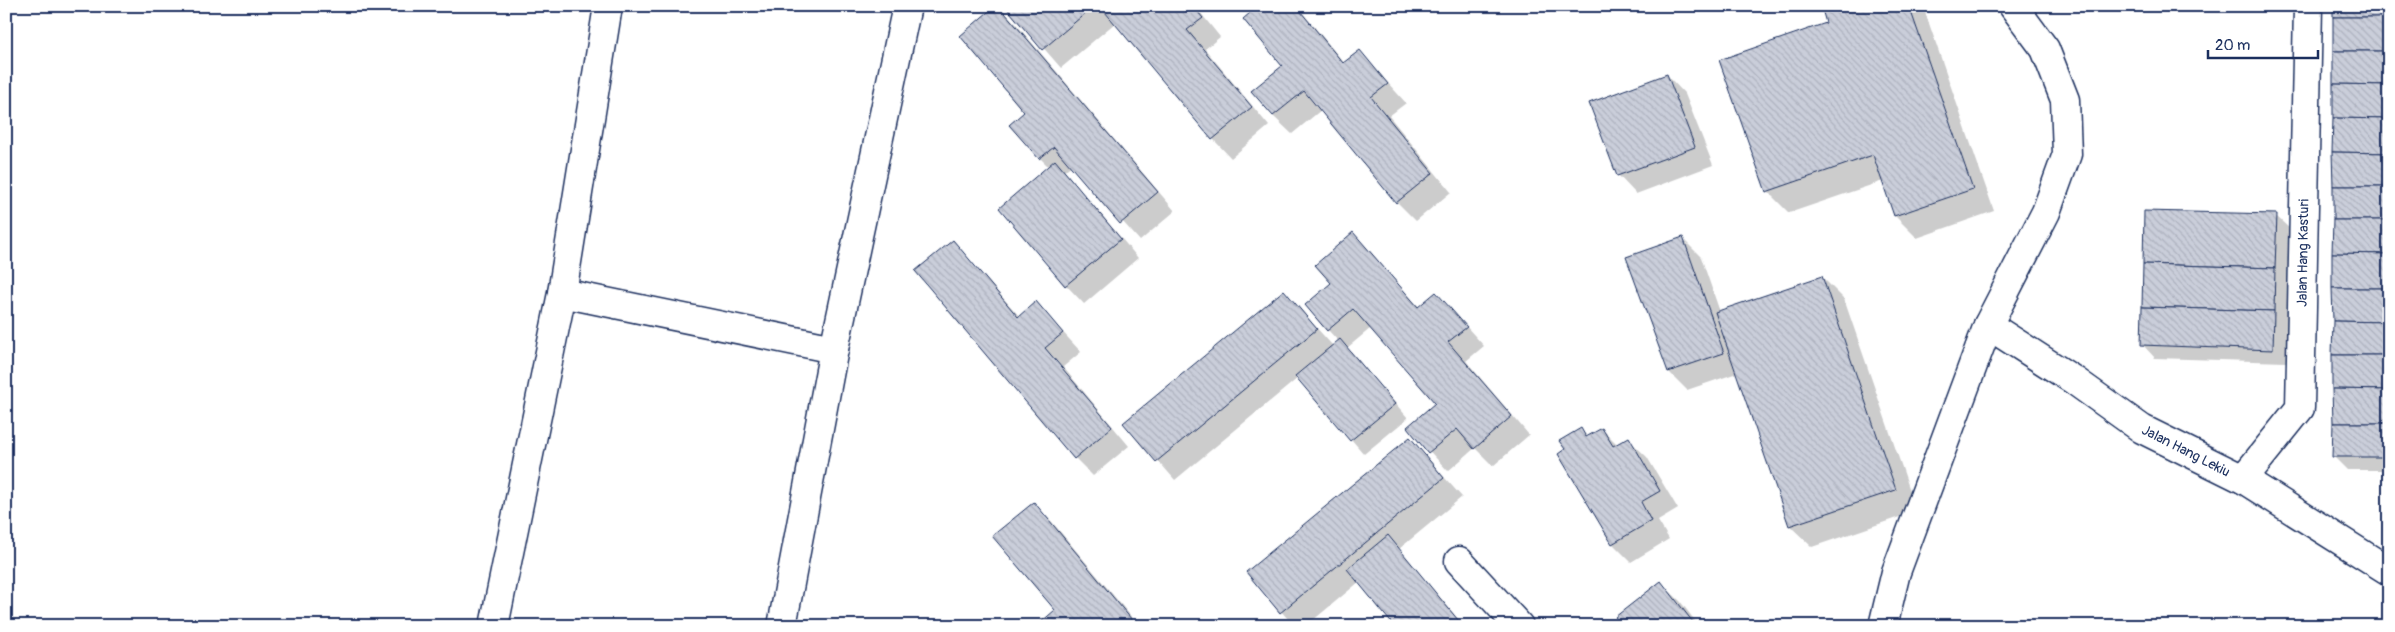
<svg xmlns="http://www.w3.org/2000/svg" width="2395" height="632" font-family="Pangolin,sans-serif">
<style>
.shadow{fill:#0003}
.building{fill:url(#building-back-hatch);stroke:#1b2f5e}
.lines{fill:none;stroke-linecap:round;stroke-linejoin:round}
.minor-casing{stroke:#1b2f5e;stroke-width:31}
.minor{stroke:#fff;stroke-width:28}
.labels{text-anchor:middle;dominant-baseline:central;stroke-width:4.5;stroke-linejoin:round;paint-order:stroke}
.street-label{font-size:14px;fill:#1b2f5e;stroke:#fff}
</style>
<defs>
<pattern id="building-back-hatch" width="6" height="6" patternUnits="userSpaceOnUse" patternTransform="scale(1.25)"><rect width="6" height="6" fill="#caceda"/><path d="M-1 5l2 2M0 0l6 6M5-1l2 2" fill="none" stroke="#adb1be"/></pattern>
</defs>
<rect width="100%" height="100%" fill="#fff"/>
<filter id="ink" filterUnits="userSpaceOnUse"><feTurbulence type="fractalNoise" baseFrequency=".02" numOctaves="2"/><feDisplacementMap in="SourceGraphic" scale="10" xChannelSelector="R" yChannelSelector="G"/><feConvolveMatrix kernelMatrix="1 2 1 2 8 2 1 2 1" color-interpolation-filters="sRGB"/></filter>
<g filter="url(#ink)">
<g class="shadow">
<polygon points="998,6 1016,24 1175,211 1140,241 1072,165 1064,171 1138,258 1084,304 1066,285 1049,167 1040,158"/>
<polygon points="1007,6 1195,6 1220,37 1205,49 1269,126 1231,158 1213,139 1115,23 1061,68"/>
<polygon points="1260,6 1297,6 1345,64 1360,52 1406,103 1389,116 1451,192 1416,221 1397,202 1321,110 1292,134 1273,116 1284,66"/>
<polygon points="1822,6 1923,6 1994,211 1917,238 1895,216 1883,181 1789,213 1767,191 1828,24"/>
<polygon points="2389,6 2389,470 2347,470 2333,456"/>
<polygon points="1667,75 1685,94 1713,165 1636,194 1618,175"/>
<polygon points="2276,216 2290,229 2286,362 2155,358 2142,344"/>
<polygon points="1353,233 1419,307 1436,293 1484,346 1466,361 1529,435 1493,466 1475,448 1448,471 1408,428 1437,403 1371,328 1347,348 1408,418 1364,454 1298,378 1175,480 1125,423 1284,292 1333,346 1339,342 1306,306 1333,283"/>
<polygon points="1682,238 1701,257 1720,312 1822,277 1844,299 1917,511 1812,547 1790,526 1737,373 1687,390 1669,372 1628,258"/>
<polygon points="952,241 1020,317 1036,303 1081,352 1063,367 1129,446 1093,476 1075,458"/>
<polygon points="1602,429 1618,445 1628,439 1647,457 1678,509 1658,521 1669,539 1631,562 1613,544 1567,450 1581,430 1588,437"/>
<polygon points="1410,439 1462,497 1399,549 1464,626 1396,626 1359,582 1306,626 1294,626 1248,573"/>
<polygon points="1033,503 1052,522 1139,626 1043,626 1057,611"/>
<polygon points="1661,583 1680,601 1699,626 1624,626"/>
</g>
<g class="building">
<polygon points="995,6 999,6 1158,192 1120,224 1054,147 1039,159 1009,125 1024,112 960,36"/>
<polygon points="1005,6 1094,6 1042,50"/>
<polygon points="1100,6 1193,6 1203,18 1187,30 1252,107 1212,140"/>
<polygon points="1258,6 1296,6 1343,63 1360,50 1388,84 1371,97 1433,173 1396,203 1304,91 1273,116 1251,91 1282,66 1243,19"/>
<polygon points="1821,6 1909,6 1973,189 1894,216 1873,155 1766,192 1719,60 1826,23"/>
<rect x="2333" y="6" width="56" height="11"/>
<rect x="2333" y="17" width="56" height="34"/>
<polygon points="2333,51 2389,51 2389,85 2333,84"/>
<polygon points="1667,74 1695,147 1617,176 1589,103"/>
<polygon points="2333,84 2389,85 2389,119 2333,118"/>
<polygon points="2333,118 2389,119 2389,153 2332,152"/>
<polygon points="2332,152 2389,153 2389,186 2333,186"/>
<polygon points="1055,160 1121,239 1065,286 999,208"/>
<rect x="2333" y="186" width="56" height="34"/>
<polygon points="2144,211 2277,214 2275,268 2143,264"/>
<polygon points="2333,220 2389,220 2389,254 2332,253"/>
<polygon points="1353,232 1418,307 1436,292 1467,327 1448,342 1512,416 1474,449 1457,429 1428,453 1407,427 1435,403 1353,309 1327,331 1305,305 1331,283 1315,265"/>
<polygon points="1683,237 1724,353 1668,372 1626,257"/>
<polygon points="953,240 1018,317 1036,301 1063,333 1045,348 1112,427 1074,459 915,271"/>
<polygon points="2332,253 2389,254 2389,288 2332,288"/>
<polygon points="2143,264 2275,268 2274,311 2142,307"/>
<polygon points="1822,276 1896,490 1789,526 1715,312"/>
<polygon points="2332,288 2389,288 2389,322 2333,321"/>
<polygon points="1284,290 1317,329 1156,462 1123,423"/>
<polygon points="2142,307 2274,311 2273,350 2141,345"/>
<polygon points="2333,321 2389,322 2389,355 2332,355"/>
<polygon points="1340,339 1395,404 1350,441 1295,376"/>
<polygon points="2332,355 2389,355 2389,390 2332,389"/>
<polygon points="2332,389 2389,390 2389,423 2333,423"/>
<polygon points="2333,423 2389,423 2389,457 2332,457"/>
<polygon points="1581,428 1586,437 1602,428 1613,446 1629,437 1660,491 1641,502 1651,521 1612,544 1558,454 1565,449 1559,441"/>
<polygon points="1410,437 1444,478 1280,613 1246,572"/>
<polygon points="1034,502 1137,626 1042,626 1040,623 1055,610 992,536"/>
<polygon points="1388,535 1463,626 1394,626 1347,569"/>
<polygon points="1661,581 1696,626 1623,626 1615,617"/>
</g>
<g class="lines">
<g class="minor-casing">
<g id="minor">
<polyline points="562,293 834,349"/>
<polyline points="1988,325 2075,381 2142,429 2243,479 2389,571"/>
<polyline points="2243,479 2300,408 2308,6"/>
<polyline points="1459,561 1519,626"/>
<polyline points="494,626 562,293 608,6"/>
<polyline points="782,626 834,349 907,6"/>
<polyline points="1883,626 1896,572 1988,325 2046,212 2067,154 2065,100 2045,49 2013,6"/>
</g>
</g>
<use href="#minor" class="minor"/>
</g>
</g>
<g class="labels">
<g class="street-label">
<text transform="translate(2303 253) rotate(-89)">Jalan Hang Kasturi</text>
<text transform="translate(2186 451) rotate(27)">Jalan Hang Lekiu</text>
</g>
</g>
<rect width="2395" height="632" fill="none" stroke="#fff" stroke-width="25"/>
<rect x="12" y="12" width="2370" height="607" fill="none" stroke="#1b2f5e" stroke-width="2" filter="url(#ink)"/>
<path d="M2208 50v8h110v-8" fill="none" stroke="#1b2f5e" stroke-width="2.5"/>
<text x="2215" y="50" font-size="15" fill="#1b2f5e" stroke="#ffffff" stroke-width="4" paint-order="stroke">20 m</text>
</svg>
